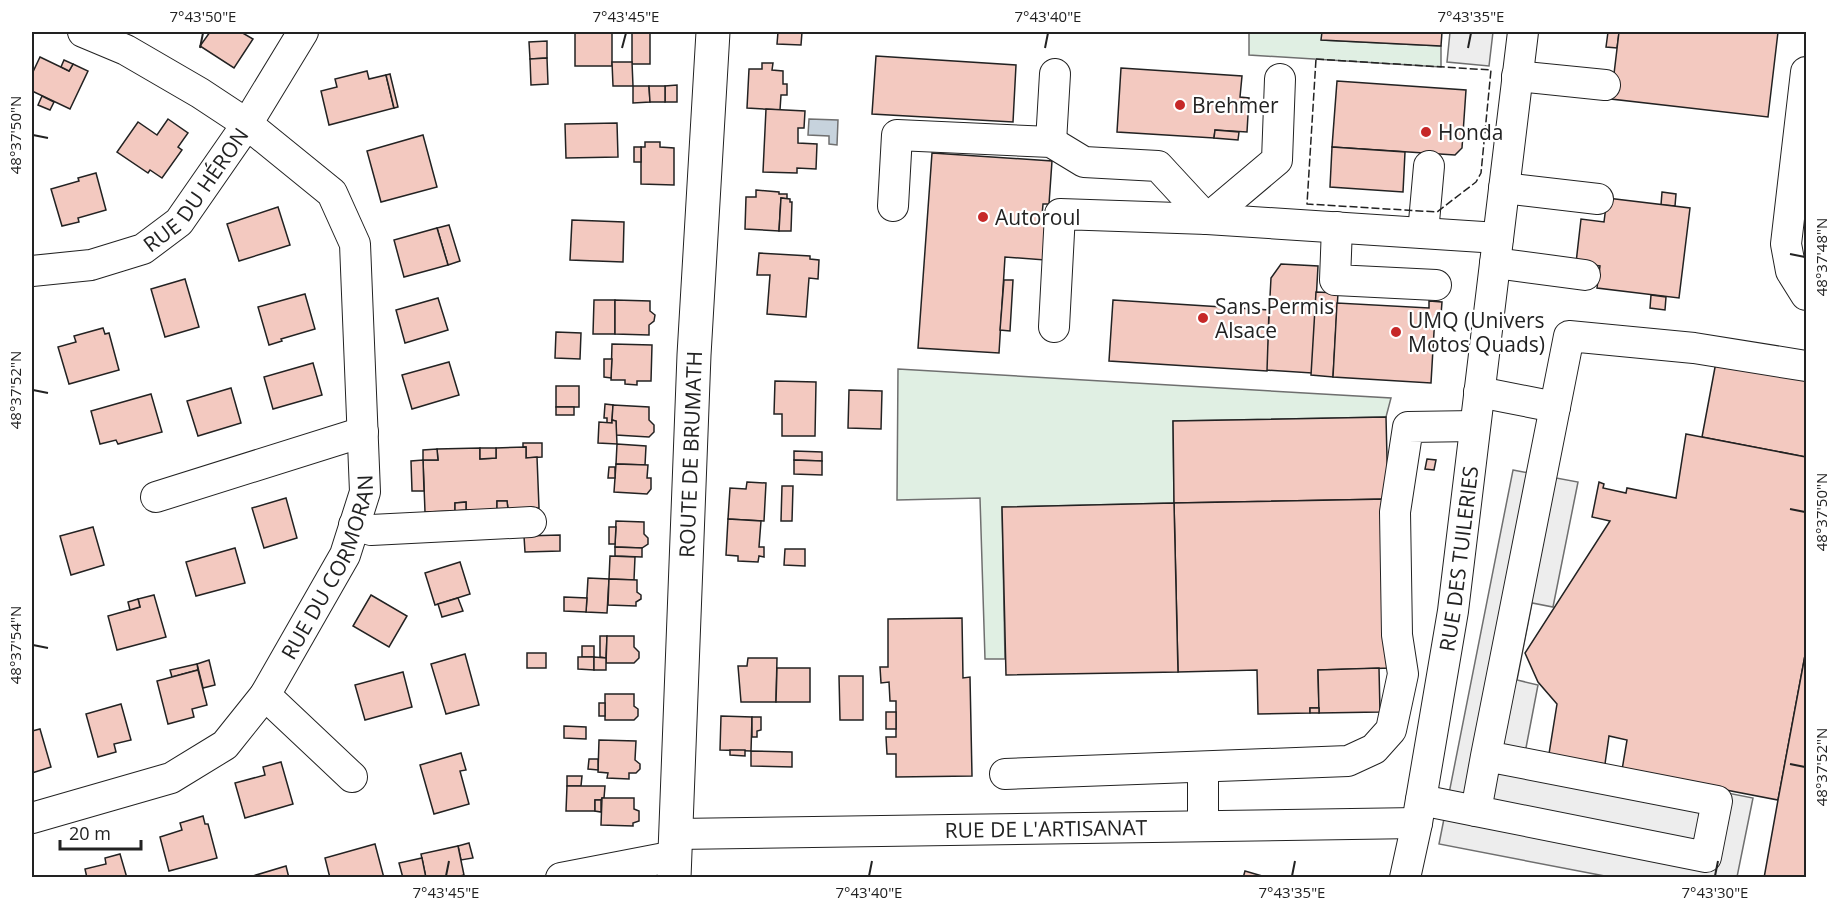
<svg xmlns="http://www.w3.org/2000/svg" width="1838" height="909" font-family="'Open Sans',sans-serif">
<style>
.green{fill:#e0efe3;stroke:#6f6f6f;stroke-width:1.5}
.parking{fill:#ededed;stroke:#6f6f6f;stroke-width:1.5}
.water{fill:#c7d3dd;stroke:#6f6f6f;stroke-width:1.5}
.building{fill:#f3c9c0;stroke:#222;stroke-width:1.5}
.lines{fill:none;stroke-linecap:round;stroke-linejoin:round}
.minor-casing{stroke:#222;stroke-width:32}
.major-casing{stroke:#222;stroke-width:35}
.minor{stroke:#fff;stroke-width:30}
.major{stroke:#fff;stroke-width:33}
.fence{stroke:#222;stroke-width:1.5;stroke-dasharray:8 3;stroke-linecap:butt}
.ticks{fill:none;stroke:#222;stroke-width:2}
.poi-dot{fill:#c62828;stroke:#fff;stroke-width:2}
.labels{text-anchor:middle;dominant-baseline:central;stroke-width:4.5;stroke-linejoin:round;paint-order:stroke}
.poi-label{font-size:21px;fill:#222;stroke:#fff;text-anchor:start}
.street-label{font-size:21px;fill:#222;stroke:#fff}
.neatline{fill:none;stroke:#222;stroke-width:2}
.ticks-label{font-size:15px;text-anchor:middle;fill:#222}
</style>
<rect width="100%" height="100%" fill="#fff"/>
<g class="green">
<polygon points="1249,32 1322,32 1322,40 1441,46 1441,67 1249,55"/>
<polygon points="898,369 1391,398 1386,417 1173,421 1174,503 1002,507 1005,659 985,659 980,498 897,500"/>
</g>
<g class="parking">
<polygon points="1450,32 1493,32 1489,66 1447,62"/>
<polygon points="1513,470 1578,482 1553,607 1532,603 1517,680 1538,685 1525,753 1753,798 1737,877 1610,877 1439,844"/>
</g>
<polygon class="water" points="809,119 838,120 837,145 829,144 829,136 808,135"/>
<g class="building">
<polygon points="210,32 241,32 253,39 234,68 200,46"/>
<rect x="575" y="32" width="37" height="34"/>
<polygon points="778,32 802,32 801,45 777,44"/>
<polygon points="1322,32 1449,32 1442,32 1441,46 1321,40"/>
<polygon points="1608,32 1619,33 1617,48 1606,47"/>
<polygon points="1619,32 1778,32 1768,117 1611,99"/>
<rect x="632" y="33" width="18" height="31"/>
<polygon points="547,41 547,58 530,59 529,42"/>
<polygon points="876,56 1016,65 1013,122 872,114"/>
<polygon points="40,57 69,71 73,64 88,71 70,109 32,91 32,74"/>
<polygon points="547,58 548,84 531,85 530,59"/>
<polygon points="64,60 73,64 69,71 61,67"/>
<polygon points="612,62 632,62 633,86 613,86"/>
<polygon points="762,63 773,63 772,70 783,71 783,84 787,84 787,95 781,95 780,110 747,108 749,69 762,69"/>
<polygon points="1121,68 1242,76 1240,97 1249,98 1247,132 1215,130 1214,138 1117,132"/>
<polygon points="367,71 369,79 386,75 394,108 329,125 321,91 337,87 335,79"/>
<polygon points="390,74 398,107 394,108 386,75"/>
<polygon points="1337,81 1466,90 1462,148 1455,155 1332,147"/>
<polygon points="677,85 677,102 665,102 665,86"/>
<polygon points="633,86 649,86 650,102 633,103"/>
<polygon points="649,86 665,86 665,102 650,102"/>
<polygon points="42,96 54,102 50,110 38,105"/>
<polygon points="766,109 805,111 804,128 798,128 798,143 817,144 816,169 797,168 797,173 763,172"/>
<polygon points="168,119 188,133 178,147 182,150 162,178 150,170 148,173 117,152 138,122 157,135"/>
<polygon points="617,123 618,157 566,158 565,124"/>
<polygon points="1215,130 1239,132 1238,140 1214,138"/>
<polygon points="423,135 437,187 381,202 367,151"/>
<polygon points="645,142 660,142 660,147 674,148 674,185 641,184 641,147 645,147"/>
<rect x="634" y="147" width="7" height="15"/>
<polygon points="1332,147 1405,152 1403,192 1330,187"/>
<polygon points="932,153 1052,161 1049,204 1043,204 1042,216 1048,216 1045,260 1005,257 999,353 918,348"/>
<polygon points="96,173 106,210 78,218 79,222 62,226 51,189 79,181 78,178"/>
<polygon points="756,190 779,192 779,194 787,194 787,199 781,198 779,231 745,229 746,197 756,197"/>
<polygon points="1662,192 1676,194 1675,206 1661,205"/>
<polygon points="781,198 790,199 790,202 792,202 791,231 779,231"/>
<polygon points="1607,198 1690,208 1679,298 1597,288 1600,266 1576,263 1581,219 1604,222"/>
<polygon points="278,207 290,245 239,261 227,224"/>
<polygon points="572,220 624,222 623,262 570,260"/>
<polygon points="449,225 460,261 448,265 437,228"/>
<polygon points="437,228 448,265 404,277 394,240"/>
<polygon points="759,253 810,256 810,259 819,260 818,279 809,278 806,317 767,314 770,275 757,275"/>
<polygon points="1281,264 1318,266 1312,373 1266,370 1271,278"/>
<polygon points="185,279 199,327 165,337 151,289"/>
<polygon points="1004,280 1013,280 1010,331 1000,330"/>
<polygon points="1316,292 1338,293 1333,377 1311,375"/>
<polygon points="305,294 315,329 281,339 282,341 269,345 258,307"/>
<polygon points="1651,295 1666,297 1665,310 1650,308"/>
<polygon points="438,298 448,330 405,343 396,310"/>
<polygon points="594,300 615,300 615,334 593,334"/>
<polygon points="615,300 650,301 650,311 655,315 654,321 649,325 649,335 615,334"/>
<polygon points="1113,300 1269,310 1267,371 1109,361"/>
<polygon points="1429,301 1442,302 1441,315 1435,315 1431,383 1333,377 1337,303 1429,308"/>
<polygon points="103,328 105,334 109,333 119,370 69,384 58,347 76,342 74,336"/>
<polygon points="556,332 581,333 580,359 555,358"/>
<polygon points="612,344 652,345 651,381 637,381 637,385 625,384 625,380 611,380"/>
<polygon points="604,359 612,359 611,378 604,377"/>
<polygon points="449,362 459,395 412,409 402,375"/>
<polygon points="1716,362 1806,379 1806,457 1702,437"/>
<polygon points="313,363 322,395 273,409 264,377"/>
<polygon points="775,381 816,382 815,436 782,436 782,414 774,414"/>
<rect x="556" y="386" width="23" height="21"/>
<polygon points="231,388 241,423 198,436 187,401"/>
<polygon points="849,390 882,391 881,429 848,428"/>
<polygon points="151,394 162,432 118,444 116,440 100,444 91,411"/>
<polygon points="605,404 613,405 612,423 607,423 607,418 604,418"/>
<polygon points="613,405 649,407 649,420 654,425 654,432 649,437 616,435 616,421 612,420"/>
<rect x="556" y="407" width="18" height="8"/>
<polygon points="1386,417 1388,499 1174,503 1173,421"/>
<polygon points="612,420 616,421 617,444 598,443 599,422 612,423"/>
<polygon points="1686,434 1806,457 1806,650 1778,800 1622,770 1627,740 1609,736 1605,764 1549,754 1557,704 1538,682 1525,653 1610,521 1592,517 1599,482 1604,484 1603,488 1626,493 1627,488 1676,498"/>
<polygon points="523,443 542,443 542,457 526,458 526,447 523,447"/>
<polygon points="617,444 646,446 645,465 616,464"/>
<polygon points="526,447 526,458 537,457 539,508 508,509 507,501 497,501 497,510 466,510 466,502 455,503 455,511 425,512 423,460 438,460 437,449 480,448 480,459 496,458 496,448"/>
<polygon points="480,448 496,448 496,458 480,459"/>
<polygon points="437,449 438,460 423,460 423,450"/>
<polygon points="794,451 822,452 822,461 794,460"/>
<polygon points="1427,459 1436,460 1434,470 1425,469"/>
<polygon points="423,460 424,491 412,491 411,461"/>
<polygon points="794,460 822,461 822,475 794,474"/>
<polygon points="616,464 648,465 647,478 651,478 651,489 647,494 614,492"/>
<polygon points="609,467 615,467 615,478 608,478"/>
<polygon points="747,482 766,483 764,521 728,519 730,488 746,489"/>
<polygon points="782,486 793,486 792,521 781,521"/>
<polygon points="286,498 297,538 264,548 252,508"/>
<polygon points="1388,499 1392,668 1318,670 1319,708 1310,708 1310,713 1258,714 1257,670 1178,672 1174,503"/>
<polygon points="497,501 507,501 508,509 497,510"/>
<polygon points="466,502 466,510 455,511 455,503"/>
<polygon points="1174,503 1178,672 1006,675 1002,507"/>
<polygon points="728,519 761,521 759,547 764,547 764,557 759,556 758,562 738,561 738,556 726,555"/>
<polygon points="616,521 644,522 644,534 648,538 648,544 642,548 615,547"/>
<polygon points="93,527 104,565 71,575 60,536"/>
<polygon points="609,527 616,527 615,544 609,544"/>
<polygon points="560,535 560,551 525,552 524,536"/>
<polygon points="615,547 642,548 642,557 615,556"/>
<polygon points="235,548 245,583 196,596 186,562"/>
<polygon points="785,549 805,549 805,566 784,565"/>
<polygon points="610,556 635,557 634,580 609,579"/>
<polygon points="460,562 470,594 435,605 425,573"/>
<polygon points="588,578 609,579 607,613 586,612"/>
<polygon points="609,579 637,580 637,592 641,595 641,599 636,602 636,606 608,605"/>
<polygon points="154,595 166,637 117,650 108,616 140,607 138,599"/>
<polygon points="371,595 407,616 389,647 353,626"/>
<polygon points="564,597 587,598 586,612 564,611"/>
<polygon points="458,598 463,611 442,617 438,604"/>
<polygon points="138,599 140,607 130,610 128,602"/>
<polygon points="962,618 963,678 970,677 972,776 896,777 896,754 887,754 886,737 896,737 896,701 890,701 889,682 881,683 880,667 888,667 888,619"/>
<polygon points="600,636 607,636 606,658 600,657"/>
<polygon points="607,636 634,636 634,647 639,652 639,658 634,663 606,663"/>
<rect x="582" y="646" width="12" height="11"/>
<polygon points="1806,650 1806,878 1764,878 1778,800"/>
<rect x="527" y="653" width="19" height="15"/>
<polygon points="465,654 479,705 446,714 431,664"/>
<polygon points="578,657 594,657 594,670 578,669"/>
<polygon points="594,657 606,658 606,670 594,670"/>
<polygon points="748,658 777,658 776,702 741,702 738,666 747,666"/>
<polygon points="209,660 215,685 203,688 197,664"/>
<polygon points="197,664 198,670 172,677 170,670"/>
<polygon points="777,668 810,668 810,702 776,702"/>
<polygon points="1379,668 1380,712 1319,713 1318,670"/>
<polygon points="198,670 207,705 192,709 194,717 168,724 157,681"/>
<polygon points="403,672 412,707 365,720 355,685"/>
<polygon points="839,676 863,676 863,720 840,720"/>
<polygon points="605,694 634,694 634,706 638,709 638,716 634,720 605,720"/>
<rect x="599" y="703" width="6" height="13"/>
<polygon points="121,704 131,740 114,744 116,752 98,757 86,714"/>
<rect x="1310" y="708" width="9" height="5"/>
<rect x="886" y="712" width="10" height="17"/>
<polygon points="721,716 752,717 751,751 720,750"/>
<polygon points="752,717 761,717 761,730 757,731 757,737 752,737"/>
<polygon points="564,726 586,727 586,739 564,738"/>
<polygon points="40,729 51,767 32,773 32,731"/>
<polygon points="599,740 636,741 635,760 640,764 640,769 636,773 629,773 629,779 607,778 608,773 598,772"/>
<polygon points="730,750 745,750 745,756 730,755"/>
<polygon points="751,751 792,752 792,767 751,766"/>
<polygon points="461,753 466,770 460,771 469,804 434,814 420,765"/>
<polygon points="589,759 598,759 598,770 588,769"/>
<polygon points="281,762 293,804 245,818 235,783 265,775 263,767"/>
<polygon points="567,776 582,776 581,786 567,786"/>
<polygon points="567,786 605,786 604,798 602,798 601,800 595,800 595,811 566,811"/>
<polygon points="602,798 634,798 634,809 639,811 639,821 633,823 633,826 601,825"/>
<polygon points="595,800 601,800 601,812 595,811"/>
<polygon points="203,816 205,824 208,824 217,858 169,871 160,837 182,830 180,823"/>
<polygon points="469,843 473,858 461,860 458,846"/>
<polygon points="375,844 384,878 330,878 325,858"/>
<polygon points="458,846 464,875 453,878 426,878 421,854"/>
<polygon points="120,854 127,878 87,878 85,869 106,864 105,858"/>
<polygon points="422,858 426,878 403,878 399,863"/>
<polygon points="286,866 289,878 246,878"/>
<polygon points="1245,871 1269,878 1243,878"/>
</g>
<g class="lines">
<g class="minor-casing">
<g id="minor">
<polyline points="1806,72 1786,244 1791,271 1806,295"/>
<polyline points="1517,76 1605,85"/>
<polyline points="1051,142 1055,74"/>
<polyline points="1504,188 1598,199"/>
<polyline points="893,206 897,135 1051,142 1084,162 1158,166 1207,219"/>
<polyline points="1207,219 1277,160 1280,79"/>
<polyline points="1337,227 1335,280 1436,285"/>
<polyline points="1423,233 1429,166"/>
<polyline points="1495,263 1585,275"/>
<path id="s1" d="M32 271 91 265 143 249 179 222 247 124 303 32"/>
<polyline points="1054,327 1060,214 1207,219 1498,238"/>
<polyline points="1479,392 1555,407"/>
<polyline points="156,497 363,432"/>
<polyline points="354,525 371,530 531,522"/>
<polyline points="265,695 352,777"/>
<polyline points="1486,756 1717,801 1706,857 1476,811 1486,756 1569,336 1694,348 1806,366"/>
<polyline points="1203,767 1203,826"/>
<polyline points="1005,774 1348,761 1374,749 1391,730 1403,674 1397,635 1395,512 1408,427 1475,426"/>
<polyline points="1421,800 1476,811"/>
<path id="s2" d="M32 818 171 778 225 745 265 695 345 555 365 492 355 244 332 193 247 124 200 93 126 50 83 32"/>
<path id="s3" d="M676 834 1417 823"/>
<polyline points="561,878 675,856"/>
<path id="s4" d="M1405 878 1417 823 1453 611 1523 32"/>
</g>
</g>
<g class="major-casing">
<g id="major">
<path id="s5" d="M674 878 694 355 713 32"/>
</g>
</g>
<use href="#minor" class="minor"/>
<use href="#major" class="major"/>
<polygon class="fence" points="1316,59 1491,70 1481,173 1476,182 1437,212 1307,204"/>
</g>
<path class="ticks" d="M200 48 203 33M622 48 626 33M1045 48 1048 33M1468 48 1471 33M33 135 48 138M1790 254 1805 257M33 390 48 393M1790 509 1805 512M33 645 48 648M1790 764 1805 767M446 876 449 861M869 876 872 861M1292 876 1295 861M1715 876 1718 861"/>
<g class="poi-dot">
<circle cx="1180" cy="105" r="6"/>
<circle cx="1426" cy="132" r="6"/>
<circle cx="983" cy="217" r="6"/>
<circle cx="1203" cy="318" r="6"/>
<circle cx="1396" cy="332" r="6"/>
</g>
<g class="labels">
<g class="poi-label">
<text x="1192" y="105">Brehmer</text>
<text x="1438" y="132">Honda</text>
<text x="995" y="217">Autoroul</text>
<text x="1215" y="306">Sans Permis<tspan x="1215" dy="24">Alsace</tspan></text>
<text x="1408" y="320">UMQ (Univers<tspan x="1408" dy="24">Motos Quads)</tspan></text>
</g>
<g class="street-label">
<text stroke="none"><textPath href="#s1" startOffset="194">RUE DU HÉRON</textPath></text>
<text stroke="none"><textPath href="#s5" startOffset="424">ROUTE DE BRUMATH</textPath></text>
<text stroke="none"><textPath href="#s4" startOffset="324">RUE DES TUILERIES</textPath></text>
<text stroke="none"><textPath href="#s2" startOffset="416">RUE DU CORMORAN</textPath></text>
<text stroke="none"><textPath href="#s3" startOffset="370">RUE DE L'ARTISANAT</textPath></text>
</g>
</g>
<rect width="1838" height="909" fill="none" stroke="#ffffff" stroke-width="66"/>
<path d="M60 840v9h81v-9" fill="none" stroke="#222222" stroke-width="3"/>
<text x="69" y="840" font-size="18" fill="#222222" stroke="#ffffff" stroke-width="4.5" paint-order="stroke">20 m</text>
<rect x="33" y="33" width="1772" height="843" class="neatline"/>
<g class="ticks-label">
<text x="203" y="22">7°43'50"E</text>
<text x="626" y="22">7°43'45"E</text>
<text x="1048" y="22">7°43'40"E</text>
<text x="1471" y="22">7°43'35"E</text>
<text transform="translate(16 135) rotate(-90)" y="5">48°37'50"N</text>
<text transform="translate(1822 257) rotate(-90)" y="5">48°37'48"N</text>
<text transform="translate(16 390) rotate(-90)" y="5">48°37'52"N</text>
<text transform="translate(1822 512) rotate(-90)" y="5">48°37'50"N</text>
<text transform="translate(16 645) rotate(-90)" y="5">48°37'54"N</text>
<text transform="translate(1822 767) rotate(-90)" y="5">48°37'52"N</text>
<text x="446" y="898">7°43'45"E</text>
<text x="869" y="898">7°43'40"E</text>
<text x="1292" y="898">7°43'35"E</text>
<text x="1715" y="898">7°43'30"E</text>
</g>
</svg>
